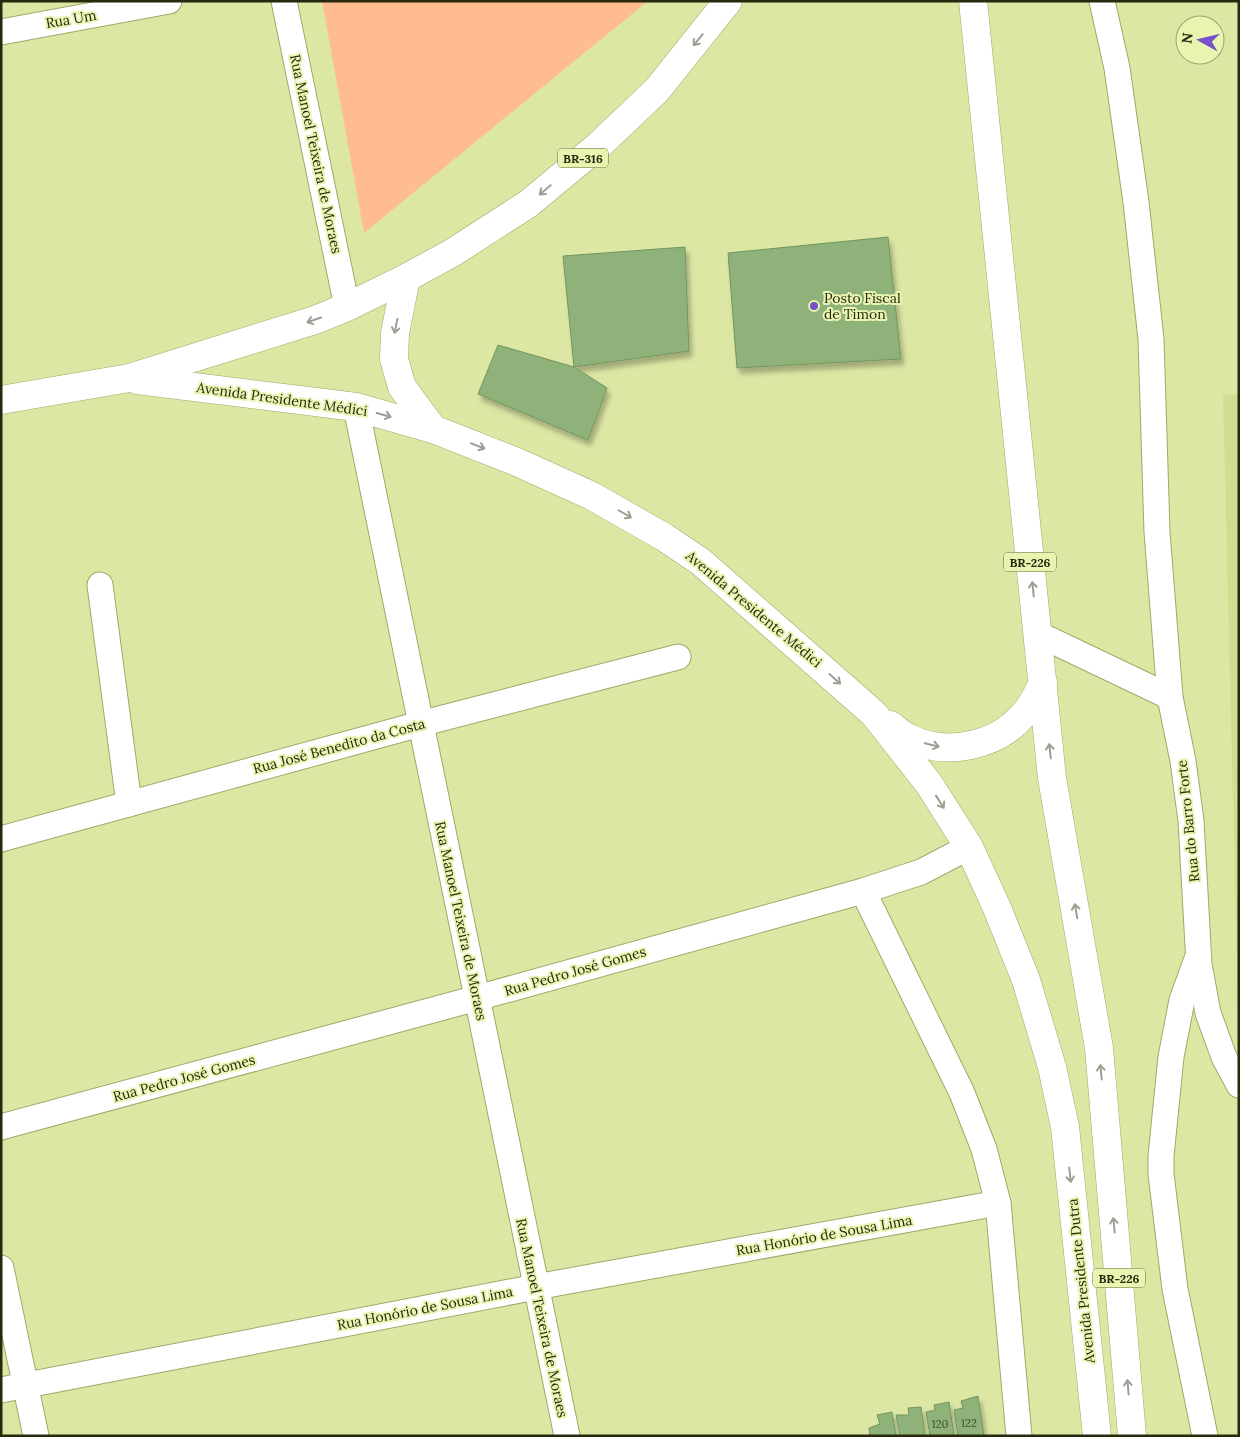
<svg xmlns="http://www.w3.org/2000/svg" width="1240" height="1437" font-family="Lora,serif">
<style>
.built{fill:#d3dd92}
.green{fill:#ffbc8f}
.building{fill:#8eb27a;stroke:#72955f;filter:url(#shadow)}
.lines{fill:none;stroke-linecap:round;stroke-linejoin:round}
.minor-casing{stroke:#a0a969;stroke-width:27}
.major-casing{stroke:#a0a969;stroke-width:29}
.highway-casing{stroke:#a0a969;stroke-width:29}
.minor{stroke:#fff;stroke-width:25}
.major{stroke:#fff;stroke-width:28}
.highway{stroke:#fff;stroke-width:28}
.oneway{stroke:#9d9f93}
.poi-dot{fill:#7850c9;stroke:#eaf4b1;stroke-width:2}
.labels{text-anchor:middle;dominant-baseline:central;stroke-width:4;stroke-linejoin:round;paint-order:stroke}
.number-label{font-size:11px;fill:#404b29}
.shield{fill:#eaf4b1;stroke:#61663f;stroke-width:1}
.shield-label{font-size:12px;font-weight:bold;fill:#26290e}
.street-label{font-size:14px;fill:#26290e;stroke:#eaf4b1}
.poi-label{font-size:14px;fill:#26290e;stroke:#eaf4b1;text-anchor:start}
</style>
<defs>
<filter id="shadow"><feDropShadow dx="3" dy="5.5" stdDeviation="2.5" flood-color="#0004"/></filter>
</defs>
<rect width="100%" height="100%" fill="#dde7a4"/>
<polygon class="built" points="1239,394 1239,1046 1223,395"/>
<polygon class="green" points="322,1 648,1 364,233"/>
<g class="building">
<polygon points="888,237 901,359 737,368 728,253"/>
<polygon points="685,247 689,351 574,367 563,256"/>
<polygon points="498,345 574,367 607,388 588,440 478,394"/>
<polygon points="978,1396 984,1436 958,1436 954,1410 963,1408 961,1401"/>
<polygon points="949,1402 954,1436 930,1436 926,1412 935,1410 934,1405"/>
<polygon points="921,1407 925,1436 900,1436 896,1415 909,1415 908,1408"/>
<polygon points="892,1412 896,1436 870,1436 869,1428 880,1424 877,1415"/>
</g>
<g class="lines">
<g class="minor-casing">
<g id="minor">
<polyline points="284,1 347,307"/>
<polyline points="1102,1 1117,68 1136,202 1151,339 1157,532 1170,697"/>
<polyline points="1,32 169,1"/>
<polyline points="356,407 567,1436"/>
<polyline points="100,585 129,804"/>
<polyline points="1038,634 1170,697 1183,761 1191,821 1199,964 1208,1013 1224,1057 1239,1085"/>
<polyline points="1,839 420,724 678,657"/>
<polyline points="863,891 962,1093 984,1149 998,1203 1019,1436"/>
<polyline points="1198,956 1182,1000 1171,1057 1161,1156 1161,1174 1175,1289 1205,1436"/>
<polyline points="1,1127 477,998 863,891 921,872 969,847"/>
<polyline points="1,1268 36,1436"/>
<polyline points="1,1390 536,1287 998,1203"/>
</g>
</g>
<g class="major-casing">
<g id="major">
<polyline points="137,380 356,407 433,429"/>
<polyline points="1,400 129,378 315,320 347,307 406,278"/>
</g>
</g>
<g class="highway-casing">
<g id="highway">
<polyline points="728,1 657,90 598,146 528,204 452,253 406,278 395,333 394,359 402,387 433,429 517,462 592,496 664,537 701,562 874,714 929,784 969,847 997,908 1026,980 1052,1067 1065,1127 1097,1436"/>
<polyline points="973,1 1052,778 1099,1048 1132,1436"/>
<path d="M890 725C896 729 902 735 909 738 945 757 997 746 1023 715 1032 706 1038 694 1043 682"/>
</g>
</g>
<use href="#minor" class="minor"/>
<use href="#major" class="major"/>
<use href="#highway" class="highway"/>
</g>
<defs><path id="oneway-shaft" d="M-6 0H5M1.5-3L5.5 0L1.5 3" fill="none" stroke-width="1.6" stroke-linecap="round" stroke-linejoin="round" transform="scale(1.25)"/></defs>
<g class="oneway">
<use href="#oneway-shaft" transform="translate(698 40) rotate(129)"/>
<use href="#oneway-shaft" transform="translate(545 190) rotate(140)"/>
<use href="#oneway-shaft" transform="translate(314 320) rotate(161)"/>
<use href="#oneway-shaft" transform="translate(396 326) rotate(101)"/>
<use href="#oneway-shaft" transform="translate(384 415) rotate(16)"/>
<use href="#oneway-shaft" transform="translate(478 446) rotate(21)"/>
<use href="#oneway-shaft" transform="translate(625 514) rotate(30)"/>
<use href="#oneway-shaft" transform="translate(1033 589) rotate(-96)"/>
<use href="#oneway-shaft" transform="translate(835 679) rotate(42)"/>
<use href="#oneway-shaft" transform="translate(932 745) rotate(13)"/>
<use href="#oneway-shaft" transform="translate(1050 751) rotate(-96)"/>
<use href="#oneway-shaft" transform="translate(940 802) rotate(58)"/>
<use href="#oneway-shaft" transform="translate(1076 911) rotate(-100)"/>
<use href="#oneway-shaft" transform="translate(1101 1072) rotate(-96)"/>
<use href="#oneway-shaft" transform="translate(1070 1175) rotate(84)"/>
<use href="#oneway-shaft" transform="translate(1114 1225) rotate(-95)"/>
<use href="#oneway-shaft" transform="translate(1128 1387) rotate(-95)"/>
</g>
<circle class="poi-dot" cx="814" cy="306" r="5"/>
<g class="labels">
<g class="number-label">
<text x="969" y="1423">122</text>
<text x="940" y="1424">120</text>
</g>
<g class="shield">
<rect x="558" y="148.5" width="50" height="19" rx="4"/>
<rect x="1004" y="552.5" width="52" height="19" rx="4"/>
<rect x="1093" y="1268.5" width="52" height="19" rx="4"/>
</g>
<g class="shield-label">
<text x="583" y="158">BR-316</text>
<text x="1030" y="562">BR-226</text>
<text x="1119" y="1278">BR-226</text>
</g>
<g class="street-label">
<text transform="translate(71 19) rotate(-10)">Rua Um</text>
<text transform="translate(316 154) rotate(78)">Rua Manoel Teixeira de Moraes</text>
<text transform="translate(282 399) rotate(8)">Avenida Presidente Médici</text>
<text transform="translate(754 609) rotate(40)">Avenida Presidente Médici</text>
<text transform="translate(339 746) rotate(-15)">Rua José Benedito da Costa</text>
<text transform="translate(1188 821) rotate(-96)">Rua do Barro Forte</text>
<text transform="translate(461 921) rotate(78)">Rua Manoel Teixeira de Moraes</text>
<text transform="translate(575 971) rotate(-16)">Rua Pedro José Gomes</text>
<text transform="translate(184 1078) rotate(-15)">Rua Pedro José Gomes</text>
<text transform="translate(824 1235) rotate(-10)">Rua Honório de Sousa Lima</text>
<text transform="translate(1081 1281) rotate(-96)">Avenida Presidente Dutra</text>
<text transform="translate(425 1308) rotate(-11)">Rua Honório de Sousa Lima</text>
<text transform="translate(542 1318) rotate(78)">Rua Manoel Teixeira de Moraes</text>
</g>
<g class="poi-label">
<text x="824" y="298">Posto Fiscal<tspan x="824" dy="16">de Timon</tspan></text>
</g>
</g>
<rect width="1240" height="1437" fill="none" stroke="#26290e" stroke-width="5"/>
<g transform="translate(1200 40) rotate(278)"><circle r="24" fill="#eaf4b1" stroke="#9ca370"/>
<path d="M0-4L9 19L0 12L-9 19Z" fill="#7850c9"/>
<text y="-8" font-size="14" font-weight="bold" text-anchor="middle" fill="#26290e">N</text>
</g>
</svg>
